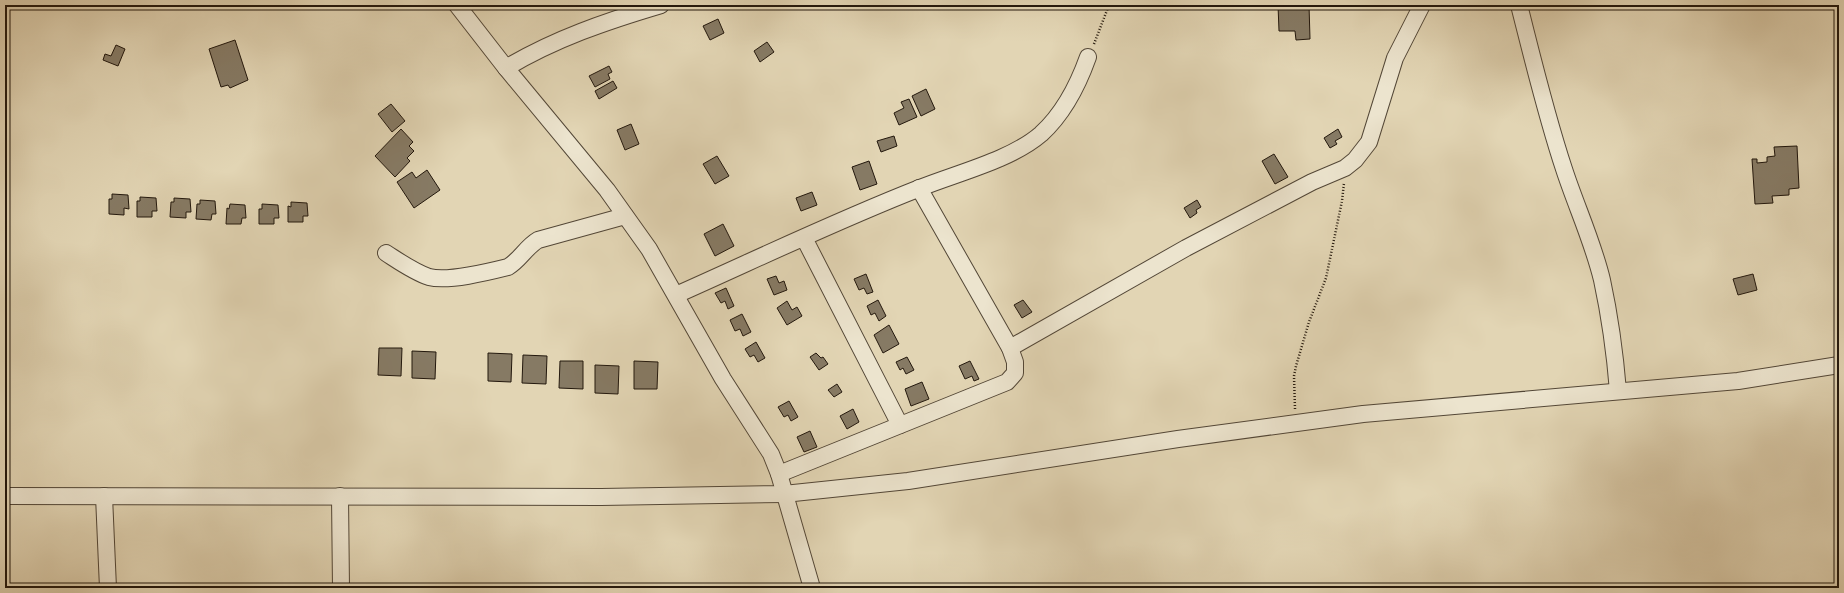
<svg xmlns="http://www.w3.org/2000/svg" width="1844" height="593" font-family="'IM FELL Great Primer',serif">
<style>
.building{fill:#867a64;stroke:#23180d}
.lines{fill:none;stroke-linecap:round;stroke-linejoin:round}
.minor-casing{stroke:#534737;stroke-width:18}
.path{stroke:#23180d;stroke-width:2.5;stroke-dasharray:1 2;stroke-linecap:butt}
.minor{stroke:#ece4ce;stroke-width:16}
</style>
<rect width="100%" height="100%" fill="#e2d5b4"/>
<filter id="stains"><feTurbulence type="fractalNoise" baseFrequency=".005" numOctaves="4"/><feColorMatrix values="0 0 0 0 .2 0 0 0 0 .09 0 0 0 0 .02 0 0 0 .5 -.17"/></filter>
<radialGradient id="worn" r=".72"><stop offset=".6" stop-color="#630" stop-opacity="0"/><stop offset="1" stop-color="#630" stop-opacity=".3"/></radialGradient>
<g class="building">
<polygon points="1278,5 1309,5 1310,39 1296,40 1295,31 1279,31"/>
<polygon points="718,19 724,33 710,40 703,26"/>
<polygon points="235,40 248,80 230,88 228,85 221,87 209,49"/>
<polygon points="767,42 774,52 760,62 754,51"/>
<polygon points="116,45 125,49 118,66 103,60 105,54 111,56"/>
<polygon points="609,66 612,72 608,74 610,79 595,87 589,76"/>
<polygon points="613,81 617,88 599,99 595,91"/>
<polygon points="926,89 935,109 921,116 912,96"/>
<polygon points="909,99 917,117 899,125 894,113 904,108 901,102"/>
<polygon points="391,104 405,121 392,132 378,114"/>
<polygon points="631,124 639,144 625,150 617,130"/>
<polygon points="401,129 413,142 409,146 414,151 407,158 410,161 395,177 375,156"/>
<polygon points="1338,129 1342,137 1335,141 1337,144 1330,148 1324,138"/>
<polygon points="894,136 897,146 881,152 877,141"/>
<polygon points="1797,146 1799,188 1789,189 1789,195 1772,196 1773,203 1755,204 1752,159 1757,159 1757,163 1767,162 1767,157 1775,156 1774,147"/>
<polygon points="1274,154 1288,177 1275,184 1262,161"/>
<polygon points="717,156 729,176 715,184 703,164"/>
<polygon points="869,161 877,184 860,190 852,167"/>
<polygon points="427,170 440,190 414,208 397,182 412,172 416,178"/>
<polygon points="812,192 817,205 801,211 796,198"/>
<polygon points="112,194 128,195 129,209 124,208 124,215 109,214 109,199 112,199"/>
<polygon points="140,197 156,198 157,211 152,211 152,217 137,217 137,201 140,201"/>
<polygon points="174,198 190,199 191,212 186,212 186,218 170,217 171,202 174,202"/>
<polygon points="200,200 215,201 216,214 212,214 211,220 196,219 197,204 200,204"/>
<polygon points="1197,200 1201,207 1196,210 1197,213 1190,218 1184,208"/>
<polygon points="291,202 307,203 308,216 303,216 303,222 288,222 288,206 291,207"/>
<polygon points="230,204 245,205 246,218 242,218 241,224 226,224 227,208 229,209"/>
<polygon points="262,204 278,205 279,218 274,218 274,224 259,224 259,209 262,209"/>
<polygon points="723,224 734,246 715,256 704,234"/>
<polygon points="866,274 873,292 867,294 864,288 859,290 854,279"/>
<polygon points="1753,274 1757,290 1738,295 1733,279"/>
<polygon points="776,276 779,283 784,281 787,290 774,295 767,279"/>
<polygon points="726,288 734,306 728,309 725,301 721,303 715,293"/>
<polygon points="878,300 886,316 879,321 875,313 871,315 867,306"/>
<polygon points="1023,300 1032,312 1022,318 1014,305"/>
<polygon points="787,301 792,310 797,307 802,316 787,325 777,308"/>
<polygon points="742,314 751,332 743,336 740,329 735,331 730,320"/>
<polygon points="889,325 899,344 883,353 874,335"/>
<polygon points="756,342 765,358 758,362 754,355 750,357 745,349"/>
<polygon points="379,348 402,348 401,376 378,375"/>
<polygon points="412,351 436,352 435,379 412,378"/>
<polygon points="488,353 512,354 511,382 488,381"/>
<polygon points="816,353 821,358 823,357 828,364 819,370 810,357"/>
<polygon points="523,355 547,356 546,384 522,383"/>
<polygon points="907,357 914,370 906,374 903,368 900,370 896,362"/>
<polygon points="560,361 583,361 583,389 559,388"/>
<polygon points="634,361 658,362 657,389 634,389"/>
<polygon points="970,361 979,379 974,381 972,376 965,379 959,366"/>
<polygon points="595,365 619,366 618,394 595,393"/>
<polygon points="922,382 929,399 911,406 905,389"/>
<polygon points="837,384 842,392 834,397 828,390"/>
<polygon points="789,401 798,417 791,421 788,415 784,417 778,407"/>
<polygon points="853,409 859,422 847,429 840,416"/>
<polygon points="810,431 817,447 804,452 797,437"/>
</g>
<g class="lines">
<g class="minor-casing">
<g id="minor">
<polyline points="457,5 506,68 607,190 649,249 723,379 771,454 779,474 812,588"/>
<path d="M1519 5C1533 60 1546 115 1564 169 1576 206 1593 242 1602 280 1610 317 1615 354 1618 391"/>
<path d="M506 68C554 39 607 21 661 5"/>
<polyline points="804,238 900,425"/>
<path d="M386 253C400 262 414 272 429 277 448 282 488 272 508 267 520 260 526 247 538 240L625 216"/>
<path d="M676 295C757 259 838 220 920 188 957 173 1011 160 1041 134 1063 114 1078 85 1088 57"/>
<polyline points="1010,348 1186,248 1312,182 1345,168 1355,160 1369,142 1395,58 1422,5"/>
<polyline points="779,474 1007,382 1015,373 1015,362 1010,348 919,188"/>
<polyline points="5,496 601,497 784,494 908,481 1178,439 1363,414 1738,381 1839,365"/>
<polyline points="104,496 108,588"/>
<polyline points="340,496 341,588"/>
</g>
</g>
<g class="path">
<polyline points="1094,44 1109,5"/>
<polyline points="1295,409 1294,376 1296,366 1309,322 1326,278 1342,201 1344,183"/>
</g>
<use href="#minor" class="minor"/>
</g>
<rect width="1844" height="593" fill="none" stroke="#e2d5b4" stroke-width="20"/>
<rect x="6" y="6" width="1832" height="581" fill="none" stroke="#23180d" stroke-width="2"/>
<rect x="10" y="10" width="1824" height="573" fill="none" stroke="#23180d"/>
<rect width="100%" height="100%" filter="url(#stains)"/>
<rect width="100%" height="100%" fill="url(#worn)"/>
</svg>
